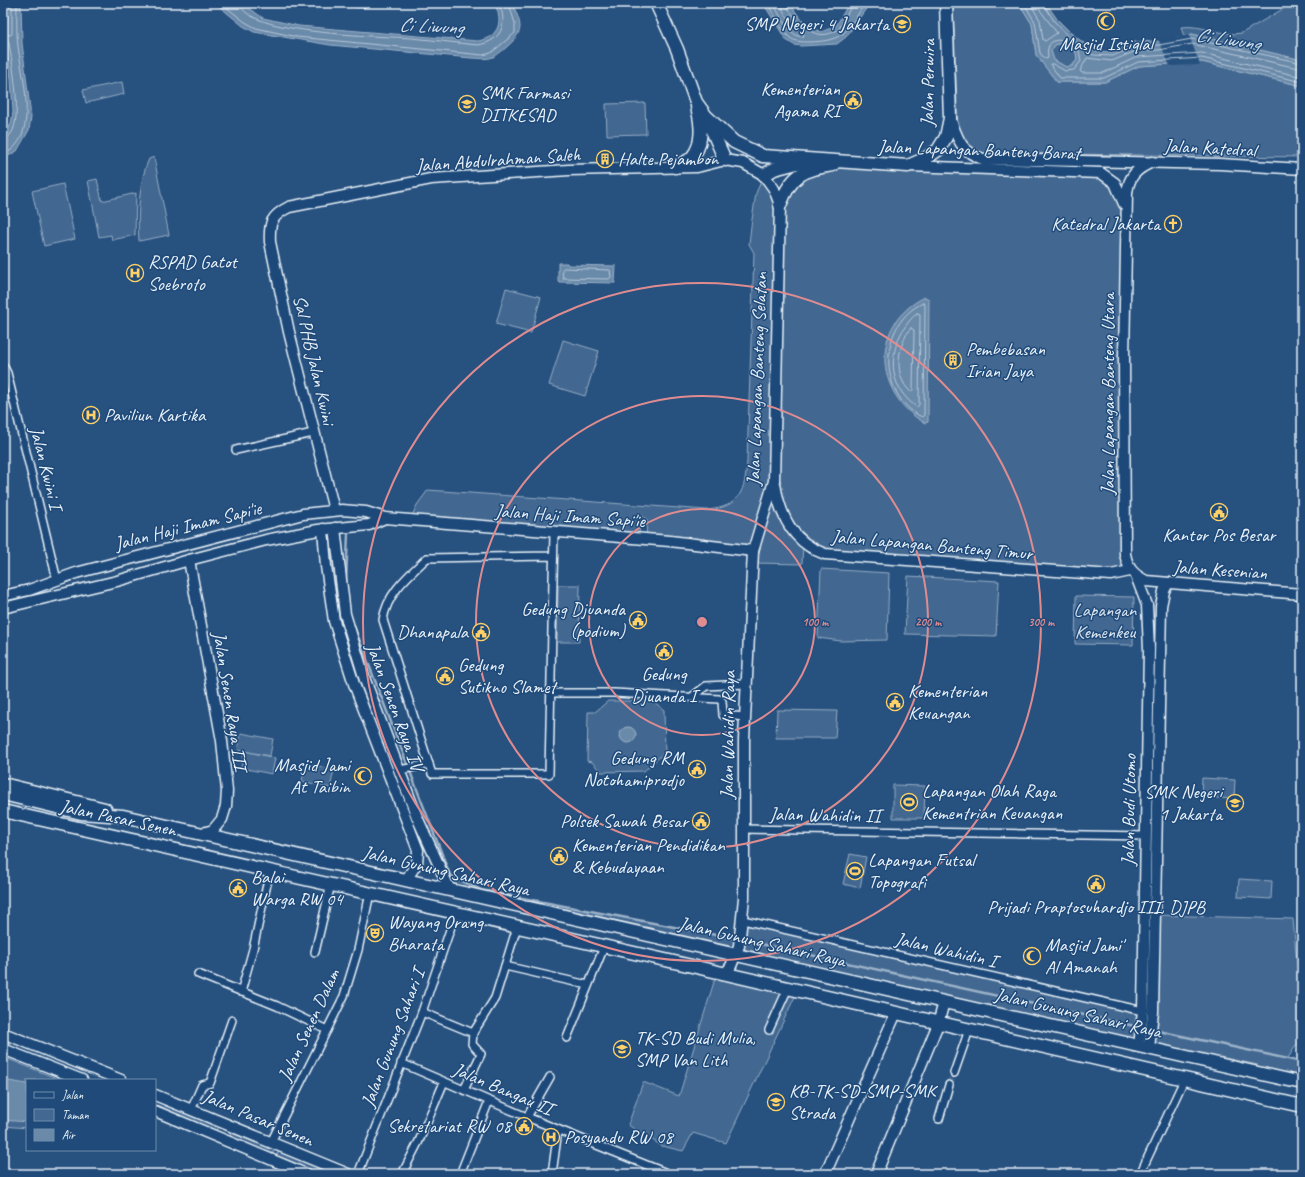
<svg xmlns="http://www.w3.org/2000/svg" width="1305" height="1177" font-family="Caveat,sans-serif">
<style>
.green{fill:#436891;stroke:#96acc4}
.water{fill:#6b8aaa;stroke:#9db3c9;fill-rule:evenodd}
.pier{fill:#27517f}
.lines{fill:none;stroke-linecap:round;stroke-linejoin:round}
.shore{stroke:#b6c8d9;stroke-width:1}
.stream{stroke:#9db3c9;stroke-width:2.5}
.street-tunnel{stroke:#446991;stroke-width:7;stroke-dasharray:7 3.5;stroke-linecap:butt}
.street-casing{stroke:#e8f1f8;stroke-width:10}
.secondary-casing{stroke:#e8f1f8;stroke-width:13}
.primary-casing{stroke:#e8f1f8;stroke-width:15}
.street{stroke:#1f4a7a;stroke-width:7}
.secondary{stroke:#1f4a7a;stroke-width:10}
.primary{stroke:#1f4a7a;stroke-width:12}
.ring{fill:none;stroke:#df8c90;stroke-width:2}
.labels{text-anchor:middle;dominant-baseline:central;stroke-width:3;stroke-linejoin:round;paint-order:stroke}
.poi-label{font-size:19px;fill:#e8f1f8;stroke:#1f4a7a;text-anchor:start}
.street-label{font-size:19px;fill:#e8f1f8;stroke:#1f4a7a}
.park-label{font-size:19px;fill:#d8e3ee;stroke:#1f4a7a}
.water-label{font-size:20px;font-style:italic;fill:#d5e2ec;stroke:#1f4a7a}
.centre{fill:#df8c90;stroke:#1f4a7a;stroke-width:2}
.ring-label{font-size:12px;text-anchor:middle;font-weight:bold;fill:#df8c90;stroke:#1f4a7a;stroke-width:3;stroke-linejoin:round;paint-order:stroke}
</style>
<rect width="100%" height="100%" fill="#27517f"/>
<filter id="ink" filterUnits="userSpaceOnUse"><feTurbulence type="fractalNoise" baseFrequency=".025" numOctaves="2"/><feDisplacementMap in="SourceGraphic" scale="8" xChannelSelector="R" yChannelSelector="G"/><feConvolveMatrix kernelMatrix="1 2 1 2 8 2 1 2 1" color-interpolation-filters="sRGB"/></filter>
<g filter="url(#ink)">
<g class="green">
<polygon points="953,3 1019,3 1032,24 1036,55 1057,82 1105,82 1139,66 1202,62 1302,86 1302,157 983,153 969,147 958,130"/>
<path d="M1293 3 1302 6V60L1192 34 1184 37 1181 27C1202 24 1223 37 1242 33Z"/>
<polygon points="1056,44 1063,44 1076,52 1077,60 1072,66 1066,67 1054,60 1051,51"/>
<polygon points="122,82 124,94 86,103 83,90"/>
<polygon points="645,103 646,134 607,135 606,104"/>
<path d="M154 157 169 235 139 241C137 218 139 179 149 159Z"/>
<path d="M831 165 1105 175 1123 199 1128 565 1120 573 825 554 803 543 802 564 753 563V551L646 539 647 520 643 516 640 520 639 538 410 520 417 505 428 490 707 510C741 507 745 490 747 461L754 253 749 244 751 226 756 193 764 175 780 204 787 189Z"/>
<polygon points="97,179 102,201 136,193 135,235 112,240 111,235 99,237 88,181"/>
<polygon points="63,184 75,239 44,246 32,191"/>
<polygon points="506,288 541,297 531,333 496,324"/>
<polygon points="563,340 599,351 585,396 549,385"/>
<polygon points="821,569 889,573 887,640 841,641 818,638"/>
<polygon points="908,576 999,581 996,636 905,634"/>
<polygon points="558,585 580,585 579,642 557,642"/>
<polygon points="1076,596 1134,597 1133,645 1075,644"/>
<polygon points="608,701 653,701 664,710 665,752 644,771 601,772 592,762 587,761 588,712 595,712"/>
<polygon points="777,710 837,711 835,738 776,738"/>
<polygon points="241,733 273,739 270,756 238,750"/>
<polygon points="244,751 275,758 272,774 241,768"/>
<polygon points="306,763 334,770 330,788 302,781"/>
<polygon points="1202,778 1235,780 1234,799 1201,797"/>
<polygon points="893,785 925,786 924,818 893,818"/>
<polygon points="850,854 866,857 860,888 843,884"/>
<polygon points="450,875 481,890 740,940 743,920 1143,1011 1139,1046 450,890 443,876"/>
<polygon points="1239,879 1272,881 1271,899 1238,897"/>
<polygon points="1155,915 1293,919 1302,1020 1302,1041 1295,1047 1288,1058 1302,1061 1302,1083 1256,1072 1258,1065 1220,1057 1219,1063 1149,1048"/>
<polygon points="717,972 798,990 726,1143 693,1133 683,1151 662,1146 628,1125 643,1082 679,1096"/>
<polygon points="3,1057 61,1080 27,1080 27,1128 3,1126"/>
<polygon points="165,1103 219,1125 216,1131 163,1109"/>
<polygon points="232,1130 275,1149 272,1155 230,1137"/>
<polygon points="279,1150 337,1174 319,1174 276,1157"/>
</g>
<g class="water">
<polygon points="3,3 21,3 22,43 31,117 29,130 17,151 3,159 3,137 11,124 13,112 11,78 3,27"/>
<path d="M215 3H242L263 18 299 26 478 41C499 37 504 21 494 3H512C515 10 520 19 520 27 520 38 502 52 493 57 486 60 478 58 471 58L330 45 254 32 243 26Z"/>
<polygon points="763,3 789,3 805,24 821,32 836,26 849,3 870,3 846,37 837,44 801,46 794,45 786,40"/>
<path d="M1019 3H1046L1057 19 1071 33 1094 51 1112 52 1134 42 1159 41 1192 34 1302 60V86L1202 62 1139 66 1105 82H1057L1036 55 1032 24ZM1056 44H1063L1076 52 1077 60 1072 66 1066 67 1054 60 1051 51Z"/>
<polygon points="558,263 567,263 568,265 616,266 615,283 558,282"/>
<path d="M925 297 929 299 928 422 925 423C874 395 869 324 925 297Z"/>
<circle cx="628" cy="735" r="8"/>
<polygon points="3,1080 27,1084 27,1122 3,1120"/>
</g>
<polygon class="pier" points="1189,35 1200,65 1170,66 1159,41 1155,39"/>
<g class="lines">
<g class="shore">
<polyline points="221,3 245,22 256,28 297,37 483,55 491,53 515,33 515,24 509,3"/>
<path d="M240 3C243 35 385 36 411 38 434 40 456 43 478 45 502 41 508 24 499 3"/>
<path d="M767 3C774 14 780 28 789 37 795 42 802 42 809 42 846 41 847 31 865 3"/>
<path d="M773 3C780 14 789 37 803 37L804 34C795 28 782 14 781 3"/>
<path d="M786 3C787 8 791 12 794 16 806 32 821 41 839 29L853 3"/>
<path d="M1024 3 1035 22 1040 53 1045 59 1048 58C1044 33 1067 38 1079 51L1081 61 1074 70 1065 71 1053 64H1050L1060 78H1104L1138 62 1202 58 1302 82"/>
<polyline points="1030,3 1040,20 1043,40 1045,41 1057,33 1040,10 1038,3"/>
<polyline points="1043,3 1054,21 1068,36 1093,55 1113,56 1135,46 1159,45 1192,39 1302,63"/>
<polyline points="3,34 10,35 12,34 12,3"/>
<path d="M3 39H7L9 43C11 59 28 137 3 139"/>
<polyline points="1302,69 1192,44 1159,50 1136,51 1112,61 1087,58 1080,71 1082,73 1103,73 1137,57 1202,53 1302,77"/>
<path d="M3 155C41 138 22 78 18 46 16 32 17 17 17 3"/>
<polygon points="564,268 610,270 611,277 609,279 563,278 562,270"/>
<path d="M923 303 925 305 924 415 922 417C877 396 878 323 923 303Z"/>
<path d="M917 313 920 314 919 405 917 407C882 384 889 338 917 313Z"/>
<path d="M911 328 914 330 913 390 911 392C893 377 897 345 911 328Z"/>
</g>
<g class="stream">
<polyline points="346,583 348,533"/>
<polyline points="352,621 450,875 481,890 737,939"/>
<polyline points="742,940 1139,1027"/>
<polyline points="1154,1030 1302,1062"/>
</g>
<polyline class="street-tunnel" points="949,1085 954,1073"/>
<g class="street-casing">
<g id="street">
<polyline points="357,3 364,3"/>
<polyline points="3,365 7,373 57,580"/>
<polyline points="236,450 313,433"/>
<path d="M553 556 427 558C408 576 387 593 383 620L432 774H549L554 532"/>
<polyline points="551,693 614,693 719,699 722,701 723,715 745,717"/>
<polyline points="693,696 706,686 745,684"/>
<polyline points="400,770 429,764"/>
<polyline points="744,829 1145,836"/>
<polyline points="743,920 1143,1011"/>
<polyline points="315,952 331,884"/>
<polyline points="505,966 588,985"/>
<polyline points="198,974 277,1006 327,1030"/>
<polyline points="241,992 253,949 270,870"/>
<polyline points="422,1012 473,1033"/>
<polyline points="769,1030 788,988"/>
<polyline points="567,1038 604,947"/>
<polyline points="401,1063 527,1117 669,1174"/>
<polyline points="954,1073 969,1030"/>
<polyline points="464,1090 481,1054 472,1044 473,1033 495,998 517,927"/>
<polyline points="191,1110 202,1085 210,1083 232,1020"/>
<polyline points="527,1117 550,1077"/>
<polyline points="939,1119 949,1085"/>
<polyline points="271,1142 344,996 358,950 370,893"/>
<polyline points="358,1174 422,1012 456,912"/>
<polyline points="402,1174 419,1141 444,1082"/>
<polyline points="460,1174 489,1101"/>
<polyline points="552,1174 558,1130"/>
<polyline points="1140,1174 1184,1080"/>
</g>
</g>
<g class="secondary-casing">
<g id="secondary">
<path d="M950 118C958 139 960 151 983 159L1220 164 1302 169"/>
<path d="M1152 162C1137 169 1129 175 1127 193L1124 359 1125 554C1128 569 1133 574 1146 581L1302 594"/>
<polyline points="909,166 1101,173 1115,183 1124,204"/>
<path d="M775 484C780 516 793 543 825 554L1111 575 1130 571"/>
<path d="M334 510 289 332 270 242C269 223 271 216 289 207L431 179 569 170 697 167 725 160 743 163 764 175 774 189 780 205 774 481 753 551 744 740V898L739 946 731 966 725 974"/>
<polyline points="335,528 345,614 365,680 417,817 450,890"/>
<polyline points="323,529 326,566 334,621 354,684 418,850 417,863 406,880"/>
<polyline points="189,560 222,741 227,791 226,806 222,819 213,830 200,834"/>
<polyline points="1136,576 1147,605 1149,649 1143,1011 1139,1046"/>
<polyline points="3,596 29,590 76,573 303,514 342,510 366,512 385,518 670,541 753,551"/>
<polyline points="3,608 117,581 189,560 266,540 318,530 369,525 385,518"/>
<polyline points="3,1033 121,1080"/>
<polyline points="1149,1048 1153,1012 1161,606 1164,591 1168,583"/>
<polyline points="3,1049 82,1080"/>
<polyline points="155,1095 348,1174"/>
<polyline points="155,1111 306,1174"/>
<polyline points="825,1174 896,1013"/>
<polyline points="876,1174 938,1024 944,1002"/>
</g>
</g>
<g class="primary-casing">
<g id="primary">
<polyline points="656,3 677,49 696,102 706,116 734,142 763,156 908,166 926,158 938,150 946,137 950,118 946,3"/>
<polyline points="708,121 725,160"/>
<path d="M675 167C680 164 690 161 693 156 704 142 701 122 697 107"/>
<polyline points="764,175 774,169 801,162"/>
<path d="M780 205C791 176 802 169 833 165"/>
<polyline points="3,784 105,809"/>
<polyline points="3,794 81,813 123,816 1302,1083"/>
<polyline points="3,811 683,964 1302,1106"/>
</g>
</g>
<use href="#street" class="street"/>
<use href="#secondary" class="secondary"/>
<use href="#primary" class="primary"/>
</g>
</g>
<g class="ring">
<circle cx="702" cy="622" r="113"/>
<circle cx="702" cy="622" r="226"/>
<circle cx="702" cy="622" r="339"/>
</g>
<defs>
<g id="mosque-ring" transform="scale(0.9)"><circle r="9.5" fill="#1f4a7a" stroke="#ffd166" stroke-width="1.5"/><path d="M3.5-4.9A6 6 0 1 0 3.5 4.9A5 5 0 1 1 3.5-4.9Z" fill="#ffd166"/></g>
<g id="school-ring" transform="scale(0.9)"><circle r="9.5" fill="#1f4a7a" stroke="#ffd166" stroke-width="1.5"/><path d="M0-5L7-2L0 1L-7-2ZM-4 1L0 2.5L4 1V4Q0 6-4 4Z" fill="#ffd166"/></g>
<g id="civic-ring" transform="scale(0.9)"><circle r="9.5" fill="#1f4a7a" stroke="#ffd166" stroke-width="1.5"/><path d="M-.6-6.5H3V-4.5H.6V-3L4-1V1h2V6H-6V1h2V-1L-.6-3ZM-1.2 2.5V6h2.4V2.5Z" fill="#ffd166"/></g>
<g id="building-ring" transform="scale(0.9)"><circle r="9.5" fill="#1f4a7a" stroke="#ffd166" stroke-width="1.5"/><path d="M-4-6H4V6H1V3H-1V6H-4ZM-2.5-4.3h1.7v1.8h-1.7ZM.8-4.3h1.7v1.8H.8ZM-2.5-1h1.7V.8h-1.7ZM.8-1h1.7V.8H.8Z" fill="#ffd166"/></g>
<g id="church-ring" transform="scale(0.9)"><circle r="9.5" fill="#1f4a7a" stroke="#ffd166" stroke-width="1.5"/><path d="M-1.2-6h2.4v3.5h3.3v2.4h-3.3V6h-2.4V-.1h-3.3v-2.4h3.3Z" fill="#ffd166"/></g>
<g id="hospital-ring" transform="scale(0.9)"><circle r="9.5" fill="#1f4a7a" stroke="#ffd166" stroke-width="1.5"/><path d="M-5-5h3v3.5h4V-5h3V5h-3V1.5h-4V5h-3Z" fill="#ffd166"/></g>
<g id="stadium-ring" transform="scale(0.9)"><circle r="9.5" fill="#1f4a7a" stroke="#ffd166" stroke-width="1.5"/><path d="M0-5a6.5 5 0 1 0 0 10a6.5 5 0 1 0 0-10ZM-3.5-1.8h7v3.6h-7Z" fill="#ffd166"/></g>
<g id="theatre-ring" transform="scale(0.9)"><circle r="9.5" fill="#1f4a7a" stroke="#ffd166" stroke-width="1.5"/><path d="M-5-5.5Q0-4 5-5.5V0Q5 5 0 6Q-5 5-5 0ZM-3.3-2.5H-1v1.5H-3.3ZM1-2.5H3.3v1.5H1ZM-2.8 1Q0 5.5 2.8 1Z" fill="#ffd166"/></g>
</defs>
<g fill-rule="evenodd">
<use href="#mosque-ring" x="1106" y="21"/>
<use href="#school-ring" x="902" y="24"/>
<use href="#civic-ring" x="853" y="100"/>
<use href="#school-ring" x="467" y="104"/>
<use href="#building-ring" x="605" y="159"/>
<use href="#church-ring" x="1173" y="224"/>
<use href="#hospital-ring" x="135" y="273"/>
<use href="#building-ring" x="953" y="360"/>
<use href="#hospital-ring" x="91" y="415"/>
<use href="#civic-ring" x="1219" y="512"/>
<use href="#civic-ring" x="638" y="620"/>
<use href="#civic-ring" x="481" y="632"/>
<use href="#civic-ring" x="664" y="651"/>
<use href="#civic-ring" x="445" y="676"/>
<use href="#civic-ring" x="895" y="702"/>
<use href="#civic-ring" x="697" y="769"/>
<use href="#mosque-ring" x="363" y="776"/>
<use href="#stadium-ring" x="909" y="802"/>
<use href="#school-ring" x="1235" y="803"/>
<use href="#civic-ring" x="701" y="821"/>
<use href="#civic-ring" x="559" y="856"/>
<use href="#stadium-ring" x="855" y="871"/>
<use href="#civic-ring" x="1096" y="884"/>
<use href="#civic-ring" x="238" y="888"/>
<use href="#theatre-ring" x="375" y="933"/>
<use href="#mosque-ring" x="1032" y="956"/>
<use href="#school-ring" x="622" y="1049"/>
<use href="#school-ring" x="776" y="1102"/>
<use href="#civic-ring" x="524" y="1126"/>
<use href="#hospital-ring" x="551" y="1137"/>
</g>
<g class="labels">
<g class="poi-label">
<text x="889" y="24" text-anchor="end">SMP Negeri 4 Jakarta</text>
<text x="1106" y="44" text-anchor="middle">Masjid Istiqlal</text>
<text x="840" y="89" text-anchor="end">Kementerian<tspan x="840" dy="22">Agama RI</tspan></text>
<text x="480" y="93">SMK Farmasi<tspan x="480" dy="22">DITKESAD</tspan></text>
<text x="618" y="159">Halte Pejambon</text>
<text x="1160" y="224" text-anchor="end">Katedral Jakarta</text>
<text x="148" y="262">RSPAD Gatot<tspan x="148" dy="22">Soebroto</tspan></text>
<text x="966" y="349">Pembebasan<tspan x="966" dy="22">Irian Jaya</tspan></text>
<text x="104" y="415">Paviliun Kartika</text>
<text x="1219" y="535" text-anchor="middle">Kantor Pos Besar</text>
<text x="625" y="609" text-anchor="end">Gedung Djuanda<tspan x="625" dy="22">(podium)</tspan></text>
<text x="468" y="632" text-anchor="end">Dhanapala</text>
<text x="458" y="665">Gedung<tspan x="458" dy="22">Sutikno Slamet</tspan></text>
<text x="664" y="674" text-anchor="middle">Gedung<tspan x="664" dy="22">Djuanda I</tspan></text>
<text x="908" y="691">Kementerian<tspan x="908" dy="22">Keuangan</tspan></text>
<text x="684" y="758" text-anchor="end">Gedung RM<tspan x="684" dy="22">Notohamiprodjo</tspan></text>
<text x="350" y="765" text-anchor="end">Masjid Jami<tspan x="350" dy="22">At Taibin</tspan></text>
<text x="922" y="791">Lapangan Olah Raga<tspan x="922" dy="22">Kementrian Keuangan</tspan></text>
<text x="1222" y="792" text-anchor="end">SMK Negeri<tspan x="1222" dy="22">1 Jakarta</tspan></text>
<text x="688" y="821" text-anchor="end">Polsek Sawah Besar</text>
<text x="572" y="845">Kementerian Pendidikan<tspan x="572" dy="22">&amp; Kebudayaan</tspan></text>
<text x="868" y="860">Lapangan Futsal<tspan x="868" dy="22">Topografi</tspan></text>
<text x="251" y="877">Balai<tspan x="251" dy="22">Warga RW 04</tspan></text>
<text x="1096" y="907" text-anchor="middle">Prijadi Praptosuhardjo III, DJPB</text>
<text x="388" y="922">Wayang Orang<tspan x="388" dy="22">Bharata</tspan></text>
<text x="1045" y="945">Masjid Jami'<tspan x="1045" dy="22">Al Amanah</tspan></text>
<text x="635" y="1038">TK-SD Budi Mulia,<tspan x="635" dy="22">SMP Van Lith</tspan></text>
<text x="789" y="1091">KB-TK-SD-SMP-SMK<tspan x="789" dy="22">Strada</tspan></text>
<text x="511" y="1126" text-anchor="end">Sekretariat RW 08</text>
<text x="564" y="1137">Posyandu RW 08</text>
</g>
<g class="street-label">
<text transform="translate(928 83) rotate(-89)">Jalan Perwira</text>
<text transform="translate(1210 148) rotate(3)">Jalan Katedral</text>
<text transform="translate(979 150) rotate(2)">Jalan Lapangan Banteng Barat</text>
<text transform="translate(498 160) rotate(-4)">Jalan Abdulrahman Saleh</text>
<text transform="translate(314 360) rotate(77)">Sal PHB Jalan Kwini</text>
<text transform="translate(757 379) rotate(-88)">Jalan Lapangan Banteng Selatan</text>
<text transform="translate(1108 394) rotate(-90)">Jalan Lapangan Banteng Utara</text>
<text transform="translate(46 468) rotate(76)">Jalan Kwini I</text>
<text transform="translate(570 516) rotate(4)">Jalan Haji Imam Sapi'ie</text>
<text transform="translate(188 526) rotate(-14)">Jalan Haji Imam Sapi'ie</text>
<text transform="translate(932 545) rotate(5)">Jalan Lapangan Banteng Timur</text>
<text transform="translate(1220 570) rotate(4)">Jalan Kesenian</text>
<text transform="translate(230 701) rotate(81)">Jalan Senen Raya III</text>
<text transform="translate(395 707) rotate(70)">Jalan Senen Raya IV</text>
<text transform="translate(728 735) rotate(-89)">Jalan Wahidin Raya</text>
<text transform="translate(1129 810) rotate(-89)">Jalan Budi Utomo</text>
<text transform="translate(825 815) rotate(1)">Jalan Wahidin II</text>
<text transform="translate(118 818) rotate(12)">Jalan Pasar Senen</text>
<text transform="translate(446 871) rotate(13)">Jalan Gunung Sahari Raya</text>
<text transform="translate(762 942) rotate(13)">Jalan Gunung Sahari Raya</text>
<text transform="translate(946 950) rotate(13)">Jalan Wahidin I</text>
<text transform="translate(1078 1013) rotate(13)">Jalan Gunung Sahari Raya</text>
<text transform="translate(309 1025) rotate(-65)">Jalan Senen Dalam</text>
<text transform="translate(393 1038) rotate(-69)">Jalan Gunung Sahari I</text>
<text transform="translate(503 1089) rotate(23)">Jalan Bangau II</text>
<text transform="translate(258 1118) rotate(23)">Jalan Pasar Senen</text>
</g>
<g class="park-label">
<text x="1105" y="610">Lapangan<tspan x="1105" dy="22">Kemenkeu</tspan></text>
</g>
<g class="water-label">
<text transform="translate(431 26) rotate(3)">Ci Liwung</text>
<text transform="translate(1228 39) rotate(9)">Ci Liwung</text>
</g>
</g>
<circle cx="702" cy="622" r="6" class="centre"/>
<g class="ring-label">
<text x="815" y="626">100 m</text>
<text x="928" y="626">200 m</text>
<text x="1041" y="626">300 m</text>
</g>
<rect width="1305" height="1177" fill="none" stroke="#1f4a7a" stroke-width="16"/>
<rect x="8" y="8" width="1289" height="1161" fill="none" stroke="#e8f1f8" stroke-width="1.5" filter="url(#ink)"/>
<rect x="26" y="1079" width="130" height="72" fill="#1f4a7a" stroke="#6f8dac"/>
<rect x="34" y="1092" width="20" height="6" fill="#1f4a7a" stroke="#6f8dac"/>
<text x="62" y="1099" font-size="12" fill="#e8f1f8">Jalan</text>
<rect x="34" y="1109" width="20" height="12" fill="#436891" stroke="#6f8dac"/>
<text x="62" y="1119" font-size="12" fill="#e8f1f8">Taman</text>
<rect x="34" y="1129" width="20" height="12" fill="#6b8aaa" stroke="#6f8dac"/>
<text x="62" y="1139" font-size="12" fill="#e8f1f8">Air</text>
</svg>
